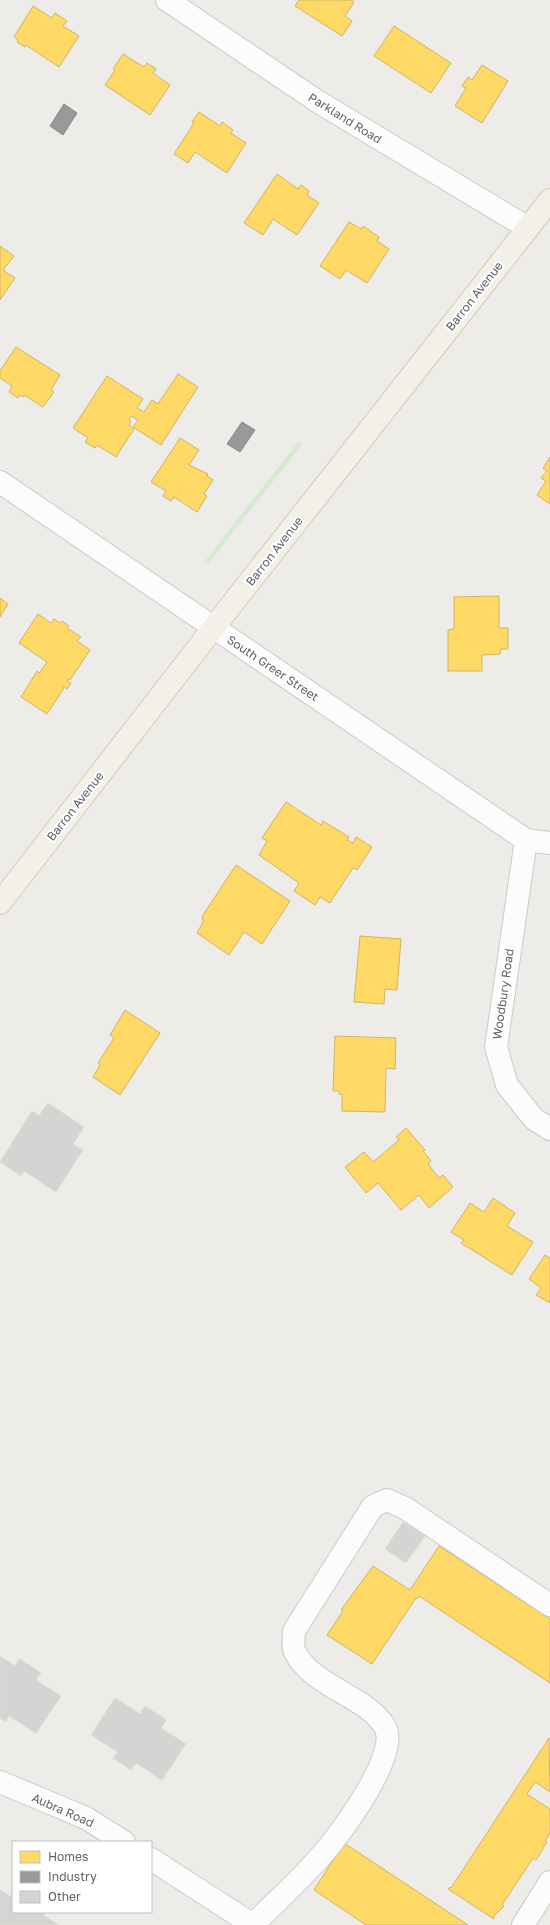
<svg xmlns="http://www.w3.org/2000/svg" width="550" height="1925" font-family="'Golos Text',sans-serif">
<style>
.green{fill:#d6ead2}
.homes{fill:#ffd966;stroke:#ceb566}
.industry{fill:#999;stroke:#87888a}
.building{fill:#d5d4d2;stroke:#dcdbd7}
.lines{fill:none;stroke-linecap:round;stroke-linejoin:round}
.minor-casing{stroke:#cacaca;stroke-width:24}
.major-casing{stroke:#d7cab4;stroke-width:24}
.minor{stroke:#fcfcfc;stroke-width:22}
.major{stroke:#f3f0e8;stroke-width:22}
.labels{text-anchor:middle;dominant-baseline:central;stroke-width:4;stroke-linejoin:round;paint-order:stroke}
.street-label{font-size:12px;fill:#5c6267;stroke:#fff}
</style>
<rect width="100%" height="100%" fill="#edece8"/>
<polygon class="green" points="298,442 302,445 208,564 204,562"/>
<g class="homes">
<polygon points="299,0 352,0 354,2 345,16 352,21 342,36 295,6"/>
<polygon points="33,6 52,18 55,13 67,21 63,26 79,36 59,67 26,45 25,47 17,42 18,40 14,37"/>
<polygon points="394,26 451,63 431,93 374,56"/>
<polygon points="123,54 144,67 147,63 156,69 153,73 170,85 150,115 105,85 115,70 113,69"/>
<polygon points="482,65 508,81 482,123 455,106 466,88 462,86 468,77 472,80"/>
<polygon points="199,112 220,126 222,122 233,130 231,133 246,143 227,173 195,152 188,163 174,154 194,123 192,122"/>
<polygon points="277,174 298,189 301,185 309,191 307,195 319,203 297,235 273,219 263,235 244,223"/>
<polygon points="349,222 361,229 363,226 379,237 377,241 389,249 367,283 346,270 340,279 320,266"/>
<polygon points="0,246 14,256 3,270 15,278 0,300"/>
<polygon points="16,347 60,375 51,390 54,392 43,407 24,395 23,397 20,395 18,398 9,392 12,386 0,378 0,371"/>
<polygon points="178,374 198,387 161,445 133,427 138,420 131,416 129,419 131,421 129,425 134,429 116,457 97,445 95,448 85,442 88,438 73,428 107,376 143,399 137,408 144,412 152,400 158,404"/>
<polygon points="180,438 199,450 189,465 208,474 207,476 213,480 204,494 207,496 197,512 174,497 171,501 163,496 166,491 151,482"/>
<polygon points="550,457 550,504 537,495 546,481 541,478 547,471 543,468"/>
<polygon points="499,596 499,628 508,628 508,649 501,649 500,654 482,655 482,671 448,671 448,630 454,629 454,597"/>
<polygon points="0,598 8,604 0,617"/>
<polygon points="38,614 51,623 54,619 60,623 62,621 69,626 67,628 81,637 77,641 90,650 70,680 68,679 67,681 71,683 67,689 63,686 64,688 47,714 21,697 37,671 39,673 47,662 19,643"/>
<polygon points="286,802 321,825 323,821 349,837 347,840 353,843 356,837 372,847 357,870 353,868 330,903 320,897 315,905 294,891 299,883 259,855 267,841 262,838"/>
<polygon points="236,865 290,901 262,944 244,932 229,955 197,933 204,920 202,919 203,915"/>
<polygon points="360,936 401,939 397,990 385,989 384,1004 354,1002"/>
<polygon points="125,1010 160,1033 120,1095 93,1077 100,1065 98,1063 114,1038 110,1035"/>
<polygon points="335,1036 396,1038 395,1069 386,1068 385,1112 342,1111 342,1094 339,1094 339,1091 333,1091"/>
<polygon points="406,1128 425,1150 423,1151 431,1161 428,1164 439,1178 443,1175 453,1187 429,1208 419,1195 401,1210 378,1183 366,1193 345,1167 364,1152 373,1162 399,1140 396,1137"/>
<polygon points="493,1198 515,1213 507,1226 533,1242 512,1275 461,1243 464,1240 451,1232 470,1203 484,1212"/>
<polygon points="545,1255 550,1258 550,1303 536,1295 541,1288 529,1279"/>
<polygon points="439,1546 550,1619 550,1683 419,1596 417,1599 416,1598 372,1664 327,1635 343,1611 341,1610 373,1566 410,1590"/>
<polygon points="549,1738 550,1792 535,1782 527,1794 550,1809 550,1833 545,1841 547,1842 536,1860 533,1858 502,1905 504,1906 494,1916 494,1919 448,1889 450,1887 451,1888"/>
<polygon points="344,1843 468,1925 366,1925 314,1890"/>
</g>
<g class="industry">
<polygon points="64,104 77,113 63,135 50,126"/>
<polygon points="242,422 255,430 240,452 227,444"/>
</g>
<g class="building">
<polygon points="48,1103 84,1127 73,1144 83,1150 56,1192 24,1171 21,1176 0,1162 32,1111 39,1116"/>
<polygon points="403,1522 425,1536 406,1563 385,1549"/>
<polygon points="0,1656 15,1666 20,1659 41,1673 36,1680 61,1696 36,1733 9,1716 6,1722 0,1718"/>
<polygon points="115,1698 140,1714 145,1706 166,1720 161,1728 186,1744 162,1780 136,1763 131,1770 113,1758 118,1752 91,1735"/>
<polygon points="0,1890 13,1898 13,1912 45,1912 43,1915 59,1925 0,1925"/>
</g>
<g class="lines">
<g class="minor-casing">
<g id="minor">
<polyline points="167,0 317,101 528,228"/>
<polyline points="0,482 526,840 550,843"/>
<polyline points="526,840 496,1047 507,1085 534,1119 550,1129"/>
<polyline points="0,1782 86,1818 124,1842"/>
<polyline points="151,1859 253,1925"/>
<path d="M253 1925C277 1900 305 1876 327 1849 344 1828 400 1753 385 1727 367 1696 312 1687 295 1652 292 1647 294 1637 294 1631L373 1506 387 1500 405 1508 550 1605"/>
<polyline points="523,1925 550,1882"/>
</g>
</g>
<g class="major-casing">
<polyline id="major" points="0,903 214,627 550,200"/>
</g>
<use href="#minor" class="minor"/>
<use href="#major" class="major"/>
</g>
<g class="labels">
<g class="street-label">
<text transform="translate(345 118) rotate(32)">Parkland Road</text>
<text transform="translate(474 296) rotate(-52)">Barron Avenue</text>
<text transform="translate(274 551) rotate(-52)">Barron Avenue</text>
<text transform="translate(273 668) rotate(34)">South Greer Street</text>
<text transform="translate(75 806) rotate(-52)">Barron Avenue</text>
<text transform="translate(503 994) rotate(-82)">Woodbury Road</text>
<text transform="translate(63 1810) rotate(24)">Aubra Road</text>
</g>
</g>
<rect x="12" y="1841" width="140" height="72" fill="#ffffff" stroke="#bec0c2"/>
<rect x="20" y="1851" width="20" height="12" fill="#ffd966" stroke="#bec0c2"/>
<text x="48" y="1861" font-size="12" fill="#5c6267">Homes</text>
<rect x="20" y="1871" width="20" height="12" fill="#999999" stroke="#bec0c2"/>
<text x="48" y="1881" font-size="12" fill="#5c6267">Industry</text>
<rect x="20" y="1891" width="20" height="12" fill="#d5d4d2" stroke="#bec0c2"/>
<text x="48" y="1901" font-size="12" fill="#5c6267">Other</text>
</svg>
